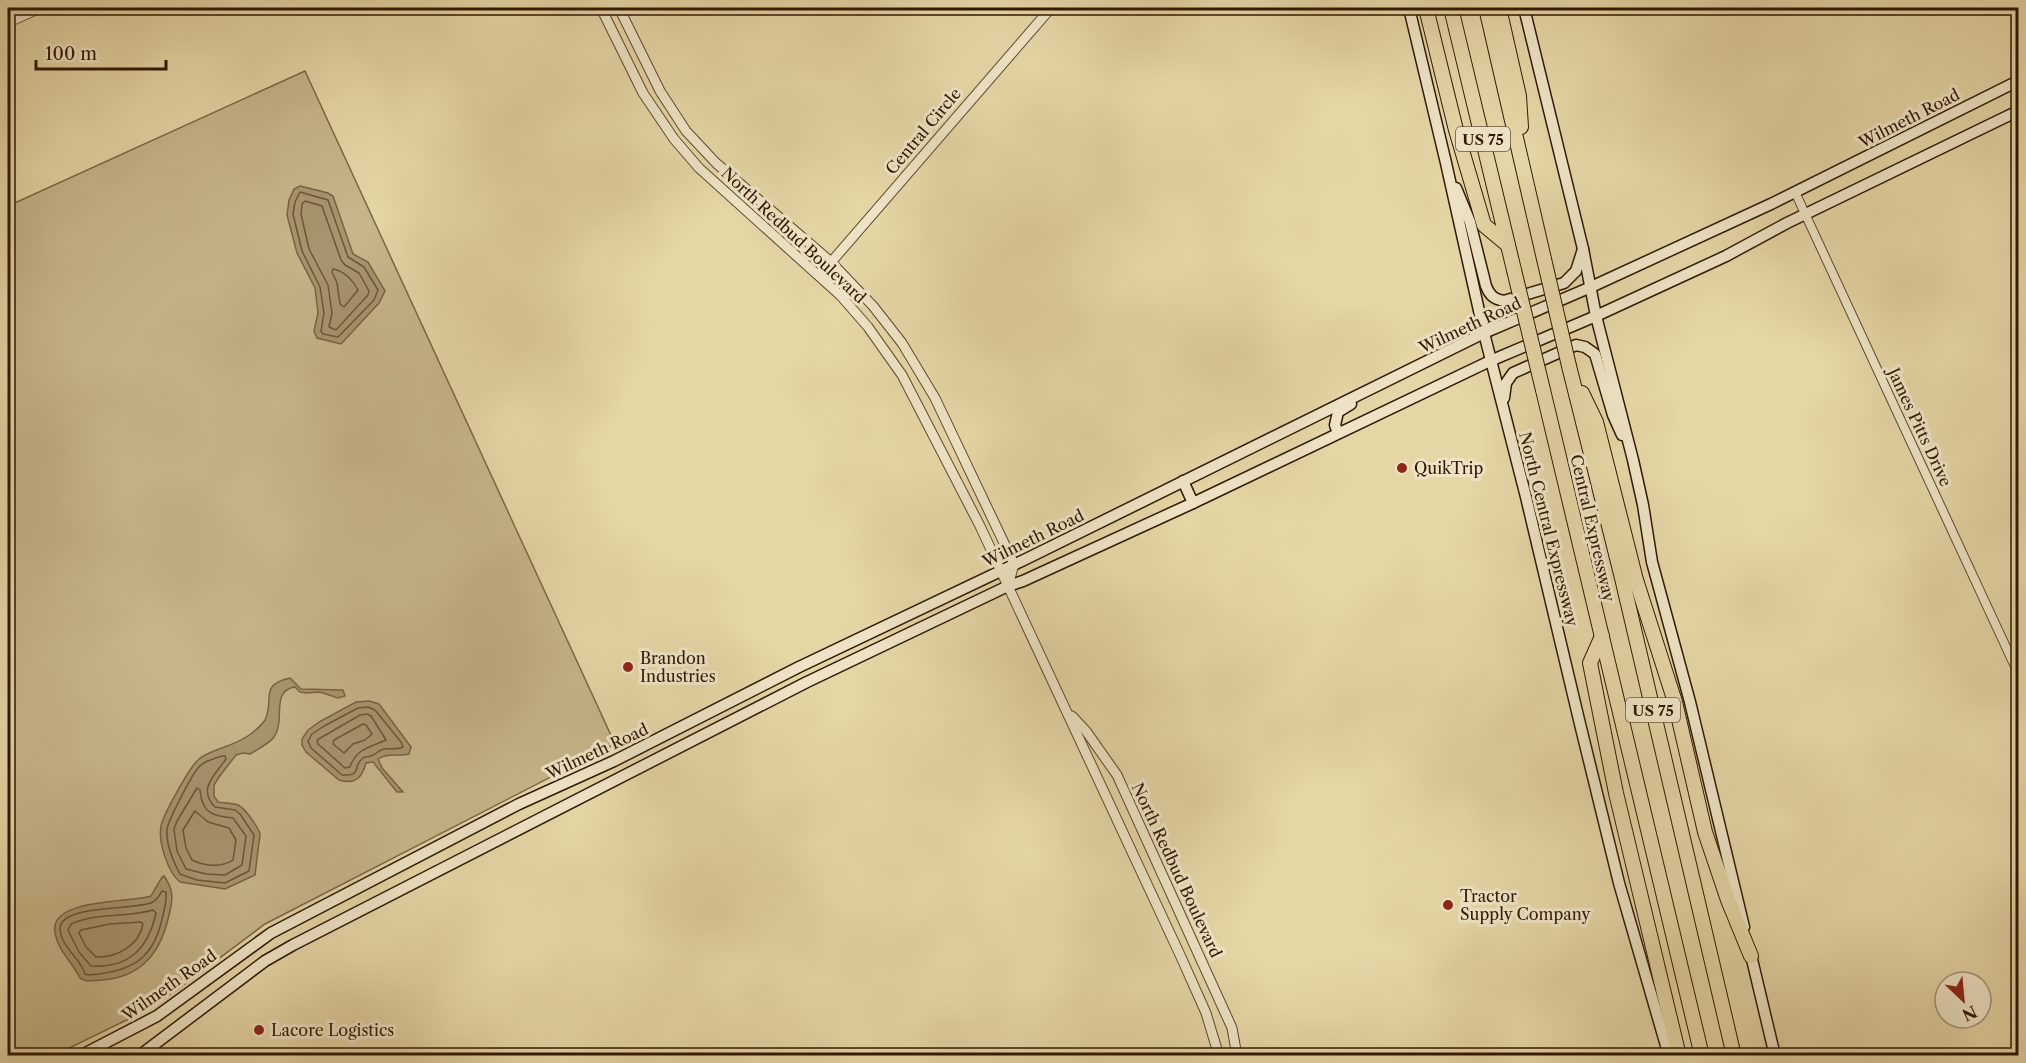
<svg xmlns="http://www.w3.org/2000/svg" width="2026" height="1063" font-family="'Libre Caslon Text',serif">
<style>
.green{fill:#c6b68a;stroke:#7b6746;stroke-width:1.5}
.water{fill:#a7956e;stroke:#776343;stroke-width:1.5}
.lines{fill:none;stroke-linecap:round;stroke-linejoin:round}
.shore{stroke:#6c5638;stroke-width:1.5}
.minor-casing{stroke:#5d482b;stroke-width:10}
.tertiary-casing{stroke:#5d482b;stroke-width:11}
.secondary-casing{stroke:#301802;stroke-width:13}
.motorway-casing{stroke:#301802;stroke-width:16}
.minor{stroke:#eee4c5;stroke-width:8}
.tertiary{stroke:#eee4c5;stroke-width:9}
.secondary{stroke:#eee4c5;stroke-width:10}
.motorway{stroke:#e5d6a6;stroke-width:14}
.motorway-bridge-casing{stroke:#301802;stroke-width:16;stroke-linecap:butt}
.motorway-bridge{stroke:#e5d6a6;stroke-width:14}
.poi-dot{fill:#8f2418;stroke:#eee4c5;stroke-width:2}
.labels{text-anchor:middle;dominant-baseline:central;stroke-width:6;stroke-linejoin:round;paint-order:stroke}
.shield{fill:#eee4c5;stroke:#69553c;stroke-width:1.5}
.shield-label{font-size:15px;font-weight:bold;fill:#301802}
.street-label{font-size:16px;fill:#301802;stroke:#eee4c5}
.poi-label{font-size:16px;fill:#301802;stroke:#eee4c5;text-anchor:start}
</style>
<rect width="100%" height="100%" fill="#e5d6a6"/>
<filter id="stains"><feTurbulence type="fractalNoise" baseFrequency=".00333" numOctaves="4"/><feColorMatrix values="0 0 0 0 .2 0 0 0 0 .09 0 0 0 0 .02 0 0 0 .5 -.17"/></filter>
<radialGradient id="worn" r=".72"><stop offset=".6" stop-color="#630" stop-opacity="0"/><stop offset="1" stop-color="#630" stop-opacity=".3"/></radialGradient>
<polygon class="green" points="305,71 615,744 265,924 181,987 143,1012 55,1055 8,1055 8,361 11,359 8,351 8,206"/>
<g class="water">
<polygon points="300,186 328,193 333,196 353,254 368,262 385,291 379,303 341,344 317,338 314,331 318,313 315,288 297,253 287,215 289,200 294,189"/>
<path d="M290 678 301 689 343 690 345 696 338 698 320 692 306 693 300 692 295 687C270 691 286 720 274 737 269 744 258 749 250 754L243 753 236 755 219 777 214 785V796L218 802C224 803 232 803 238 805 245 808 258 827 260 834L255 875 225 889 180 882C168 873 158 841 161 827 162 816 191 765 199 759 213 748 235 747 252 733 257 729 262 725 265 720 275 700 258 685 290 678Z"/>
<path d="M369 701 379 704 411 747 409 754C399 757 388 752 378 759L382 768 403 792H397L373 762 366 763C362 778 355 785 339 780L306 752 302 745V739L308 730 321 721 356 702Z"/>
<path d="M164 876C174 890 173 899 169 915 161 952 142 977 102 980 93 980 87 983 80 978 73 963 58 951 55 933 48 898 130 903 151 896L162 877Z"/>
</g>
<g class="lines">
<g class="shore">
<polygon points="300,192 328,200 348,257 364,267 378,290 374,300 338,337 323,334 321,331 324,313 320,287 302,251 293,214 295,202"/>
<polygon points="305,201 322,206 341,260 345,265 359,273 369,291 368,295 336,330 329,327 332,313 328,285 309,249 301,214 302,204"/>
<path d="M333 269C344 271 353 280 358 290L344 307 340 304 337 283 332 272Z"/>
<path d="M368 707 375 710 401 742 403 747C397 750 391 748 384 749 378 750 376 755 371 756 366 758 366 755 362 759 352 767 363 776 342 775L311 748 308 741 312 734 324 726 358 708Z"/>
<path d="M367 714 371 716 386 740C370 747 356 749 350 767L345 768 318 744 317 740 360 715Z"/>
<polygon points="363,724 366,725 372,734 365,740 353,744 344,753 333,744 334,740"/>
<path d="M222 756H225L226 759C215 775 197 789 215 807L235 810 240 814 254 835 249 871 225 883 197 880 180 874C173 861 166 845 167 830 167 822 192 775 198 768 204 761 213 759 222 756Z"/>
<path d="M197 788 200 790C202 813 212 816 233 818L246 836 242 865 225 875 206 874 186 869 177 851 174 829 177 821Z"/>
<path d="M195 811 208 822 229 828 236 840 233 860C221 868 204 866 192 860L186 848 183 830Z"/>
<path d="M162 891 166 892C167 899 165 907 163 915 155 954 138 969 99 974 93 974 90 976 85 974 81 959 62 948 60 930 58 903 137 911 153 902 157 899 160 895 162 891Z"/>
<path d="M153 910 156 913C148 949 129 968 91 966L79 952 68 930 71 924C96 912 126 918 153 910Z"/>
<path d="M141 922 143 924C139 946 116 958 96 957L86 947 79 933 81 930 110 924Z"/>
</g>
<g class="minor-casing">
<g id="minor">
<polyline points="8,23 41,8"/>
<polyline points="1795,192 2018,673"/>
<polyline points="2013,1056 2018,1053"/>
</g>
</g>
<g class="tertiary-casing">
<g id="tertiary">
<polyline points="601,8 643,93 674,139 699,168 841,296 868,327 902,375 980,526 1181,957 1206,1013 1219,1056"/>
<polyline points="619,8 660,91 686,131 716,163 831,262 873,306 902,343 935,398 1014,564 1008,586"/>
<polyline points="820,275 1051,8"/>
<polyline points="1072,716 1086,731 1117,775 1232,1028 1237,1056"/>
</g>
</g>
<g class="secondary-casing">
<g id="secondary">
<polyline points="1409,8 1446,163 1484,333 1526,497 1580,724 1619,883 1669,1056"/>
<polyline points="1524,8 1583,249 1596,316 1633,460 1643,505 1652,562 1690,702 1744,927"/>
<path d="M1456 188 1470 222 1486 286C1490 296 1494 299 1504 301L1564 283 1576 271 1583 249"/>
<polyline points="1504,398 1506,383 1513,373 1576,345 1585,347 1595,354 1613,415 1622,435"/>
<polyline points="1338,433 1335,425 1338,412 1351,404"/>
<polyline points="1183,481 1193,503"/>
<polyline points="1750,951 1775,1056"/>
<polyline points="80,1056 157,1016 271,933 519,804 614,761 799,667 1026,559 1484,333 1591,287 1771,204 2018,81"/>
<polyline points="139,1056 265,961 293,945 807,682 1008,586 1023,581 1193,503 1490,361 1596,316 1726,256 1787,223 2018,111"/>
</g>
</g>
<g class="motorway-casing">
<g id="motorway">
<polyline points="1426,8 1456,130 1484,225 1508,245"/>
<polyline points="1451,8 1514,270"/>
<polyline points="1486,8 1544,259"/>
<polyline points="1499,8 1519,96 1521,127"/>
<polyline points="1569,366 1622,578 1734,1056"/>
<polyline points="1543,390 1702,1056"/>
<polyline points="1582,393 1596,422 1636,580 1675,702 1705,832 1728,900 1751,956"/>
<polyline points="1602,636 1590,663 1616,793 1679,1056"/>
</g>
</g>
<use href="#minor" class="minor"/>
<use href="#tertiary" class="tertiary"/>
<use href="#secondary" class="secondary"/>
<use href="#motorway" class="motorway"/>
<g class="motorway-bridge-casing">
<g id="motorway-bridge">
<polyline points="1544,259 1569,366"/>
<polyline points="1514,270 1543,390"/>
</g>
</g>
<use href="#motorway-bridge" class="motorway-bridge"/>
</g>
<g class="poi-dot">
<circle cx="1402" cy="468" r="6"/>
<circle cx="628" cy="667" r="6"/>
<circle cx="1448" cy="905" r="6"/>
<circle cx="259" cy="1030" r="6"/>
</g>
<g class="labels">
<g class="shield">
<rect x="1456" y="127" width="54" height="24" rx="4.5"/>
<rect x="1626" y="698" width="54" height="24" rx="4.5"/>
</g>
<g class="shield-label">
<text x="1483" y="139">US 75</text>
<text x="1653" y="710">US 75</text>
</g>
<g class="street-label">
<text transform="translate(1909 118) rotate(-27)">Wilmeth Road</text>
<text transform="translate(923 131) rotate(-50)">Central Circle</text>
<text transform="translate(794 235) rotate(43)">North Redbud Boulevard</text>
<text transform="translate(1470 325) rotate(-25)">Wilmeth Road</text>
<text transform="translate(1920 427) rotate(65)">James Pitts Drive</text>
<text transform="translate(1593 528) rotate(77)">Central Expressway</text>
<text transform="translate(1549 529) rotate(76)">North Central Expressway</text>
<text transform="translate(1033 538) rotate(-26)">Wilmeth Road</text>
<text transform="translate(597 751) rotate(-25)">Wilmeth Road</text>
<text transform="translate(1177 870) rotate(65)">North Redbud Boulevard</text>
<text transform="translate(169 985) rotate(-35)">Wilmeth Road</text>
</g>
<g class="poi-label">
<text x="1414" y="468">QuikTrip</text>
<text x="640" y="658">Brandon<tspan x="640" dy="18">Industries</tspan></text>
<text x="1460" y="896">Tractor<tspan x="1460" dy="18">Supply Company</tspan></text>
<text x="271" y="1030">Lacore Logistics</text>
</g>
</g>
<rect width="2026" height="1063" fill="none" stroke="#e5d6a6" stroke-width="30"/>
<rect x="9" y="9" width="2008" height="1045" fill="none" stroke="#301802" stroke-width="3"/>
<rect x="15" y="15" width="1996" height="1033" fill="none" stroke="#301802" stroke-width="1.5"/>
<g transform="translate(1963 1000) rotate(154)"><circle r="28" fill="#eee4c5" stroke="#a29277" stroke-width="1.5"/>
<path d="M0-4.5L10 22L0 15L-10 22Z" fill="#8f2418"/>
<text y="-9" font-size="16" font-weight="bold" text-anchor="middle" fill="#301802">N</text>
</g>
<path d="M36 60v9h130v-9" fill="none" stroke="#301802" stroke-width="3"/>
<text x="45" y="60" font-size="18" fill="#301802" stroke="#eee4c5" stroke-width="4.5" paint-order="stroke">100 m</text>
<rect width="100%" height="100%" filter="url(#stains)"/>
<rect width="100%" height="100%" fill="url(#worn)"/>
</svg>
